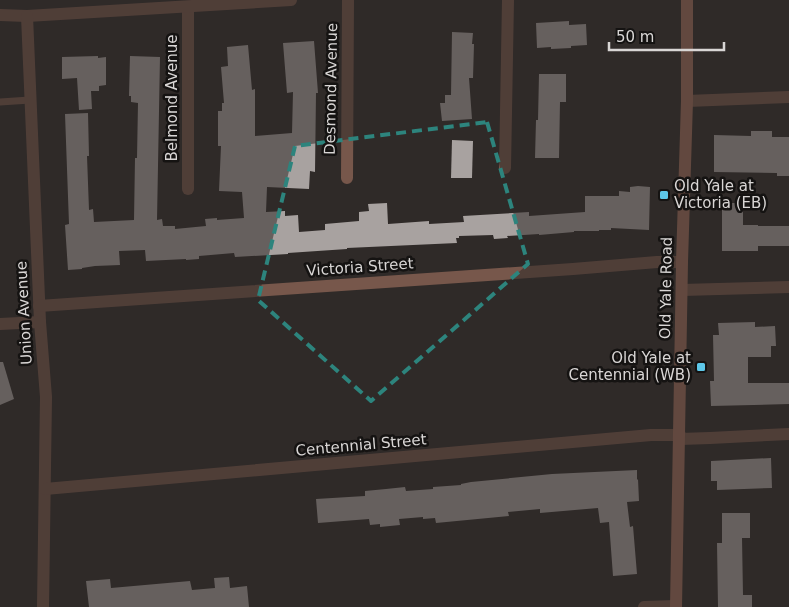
<svg xmlns="http://www.w3.org/2000/svg" width="789" height="607" font-family="'DejaVu Sans',sans-serif">
<style>
.building{fill:#a8a2a0}
.lines{fill:none;stroke-linecap:round;stroke-linejoin:round}
.lane{stroke:#77574b;stroke-width:7}
.street{stroke:#77574b;stroke-width:12}
.secondary{stroke:#a06e5b;stroke-width:12}
.marked{fill:none;stroke:#2d847d;stroke-width:4;stroke-dasharray:10 6;stroke-linejoin:round}
.poi-dot{fill:#5dc7e8;stroke:#151312;stroke-width:2}
.labels{text-anchor:middle;dominant-baseline:central;stroke-width:5;stroke-linejoin:round;paint-order:stroke}
.street-label{font-size:15px;fill:#d9d6d5;stroke:#151312}
.poi-label{font-size:15px;fill:#d9d6d5;stroke:#151312;text-anchor:start}
</style>
<rect width="100%" height="100%" fill="#2f2a28"/>
<g class="building">
<polygon points="569,21 569,25 586,24 587,45 571,46 571,48 551,49 551,47 537,48 536,23"/>
<polygon points="452,32 473,33 472,44 474,44 473,78 469,78 472,119 442,121 440,103 445,103 445,95 451,95"/>
<polygon points="314,41 318,93 316,93 315,172 310,171 309,189 267,187 266,212 285,211 285,216 298,215 299,232 325,230 325,224 359,221 359,212 369,211 368,204 387,203 388,224 429,221 429,224 464,222 463,216 529,212 529,216 585,212 585,196 619,196 619,191 630,192 630,187 638,186 650,187 649,230 611,228 611,230 599,230 599,231 574,231 574,232 539,235 539,234 507,236 508,238 494,239 493,235 459,236 459,238 456,238 457,243 347,248 347,249 288,253 288,254 235,257 234,253 199,256 199,259 186,260 186,259 146,261 145,250 119,251 120,265 95,266 82,268 82,269 68,270 65,225 69,224 65,114 88,113 89,156 87,156 89,210 93,209 94,222 134,220 135,158 137,158 138,103 131,102 131,96 129,96 130,56 160,57 157,220 162,219 163,226 175,226 175,229 206,226 205,219 217,218 217,220 244,218 242,192 219,191 221,146 218,146 218,111 222,111 222,103 224,103 221,67 228,66 227,47 248,45 252,90 255,89 255,136 292,133 293,92 287,93 283,43"/>
<polygon points="98,56 98,58 106,57 106,85 99,86 99,91 91,91 92,109 79,110 77,78 62,79 62,57"/>
<polygon points="539,74 566,74 566,102 560,102 559,158 535,158 536,120 538,120"/>
<polygon points="751,131 772,131 772,137 789,137 789,176 777,176 777,173 714,172 714,135 751,136"/>
<polygon points="452,140 473,141 472,178 451,178"/>
<polygon points="722,203 743,203 743,225 758,225 758,226 789,226 789,246 758,246 758,251 722,251"/>
<polygon points="755,322 755,327 775,326 776,346 771,346 771,357 748,357 748,383 789,383 789,404 711,406 710,381 714,381 713,335 719,335 718,323"/>
<polygon points="0,362 3,362 14,399 0,405"/>
<polygon points="771,458 772,488 717,490 717,481 711,481 711,461"/>
<polygon points="637,470 637,480 638,479 639,501 627,502 630,527 633,526 637,574 613,576 609,522 600,523 598,508 540,513 540,509 508,512 509,516 436,523 435,518 423,519 423,517 399,519 400,525 380,527 380,524 370,525 369,519 318,523 316,499 365,496 365,491 386,489 405,487 406,491 433,489 433,487 461,485 461,484 471,482 552,474"/>
<polygon points="722,513 750,513 750,538 742,538 743,595 752,595 752,607 718,607 717,543 722,543"/>
<polygon points="229,577 230,588 247,586 249,607 89,607 86,581 110,579 111,588 190,581 192,590 215,588 214,578"/>
</g>
<g class="lines">
<polyline class="lane" points="0,102 30,100"/>
<g class="street">
<polyline points="188,7 188,189"/>
<polyline points="0,15 27,16 291,0"/>
<polyline points="27,16 40,322 46,397 43,607"/>
<polyline points="687,101 789,97"/>
<polyline points="505,168 508,0"/>
<polyline points="347,178 348,0"/>
<polyline points="682,290 789,287"/>
<polyline points="39,306 573,269 657,262 682,262"/>
<polyline points="0,324 40,322"/>
<polyline points="680,439 710,438 789,434"/>
<polyline points="45,489 651,435 680,435"/>
<polyline points="644,607 676,606"/>
</g>
<polyline class="secondary" points="676,607 682,262 687,101 687,0"/>
</g>
<path d="M0 0H789V607H0ZM487 122 528 264 371 401 258 300 295 146Z" fill="#2f2a28" fill-opacity=".55" fill-rule="evenodd"/>
<path class="marked" d="M487 122 528 264 371 401 258 300 295 146Z"/>
<g class="poi-dot">
<rect x="659" y="190" width="10" height="10" rx="2.5"/>
<rect x="696" y="362" width="10" height="10" rx="2.5"/>
</g>
<g class="labels">
<g class="street-label">
<text transform="translate(331 89) rotate(-89)">Desmond Avenue</text>
<text transform="translate(172 98) rotate(-90)">Belmond Avenue</text>
<text transform="translate(360 267) rotate(-4)">Victoria Street</text>
<text transform="translate(666 288) rotate(-89)">Old Yale Road</text>
<text transform="translate(24 313) rotate(-93)">Union Avenue</text>
<text transform="translate(361 445) rotate(-5)">Centennial Street</text>
</g>
<g class="poi-label">
<text x="674" y="186">Old Yale at<tspan x="674" dy="17">Victoria (EB)</tspan></text>
<text x="691" y="358" text-anchor="end">Old Yale at<tspan x="691" dy="17">Centennial (WB)</tspan></text>
</g>
</g>
<path d="M609 42v8h115v-8" fill="none" stroke="#d9d6d5" stroke-width="2.5"/>
<text x="616" y="42" font-size="15" fill="#d9d6d5" stroke="#151312" stroke-width="4" paint-order="stroke">50 m</text>
</svg>
